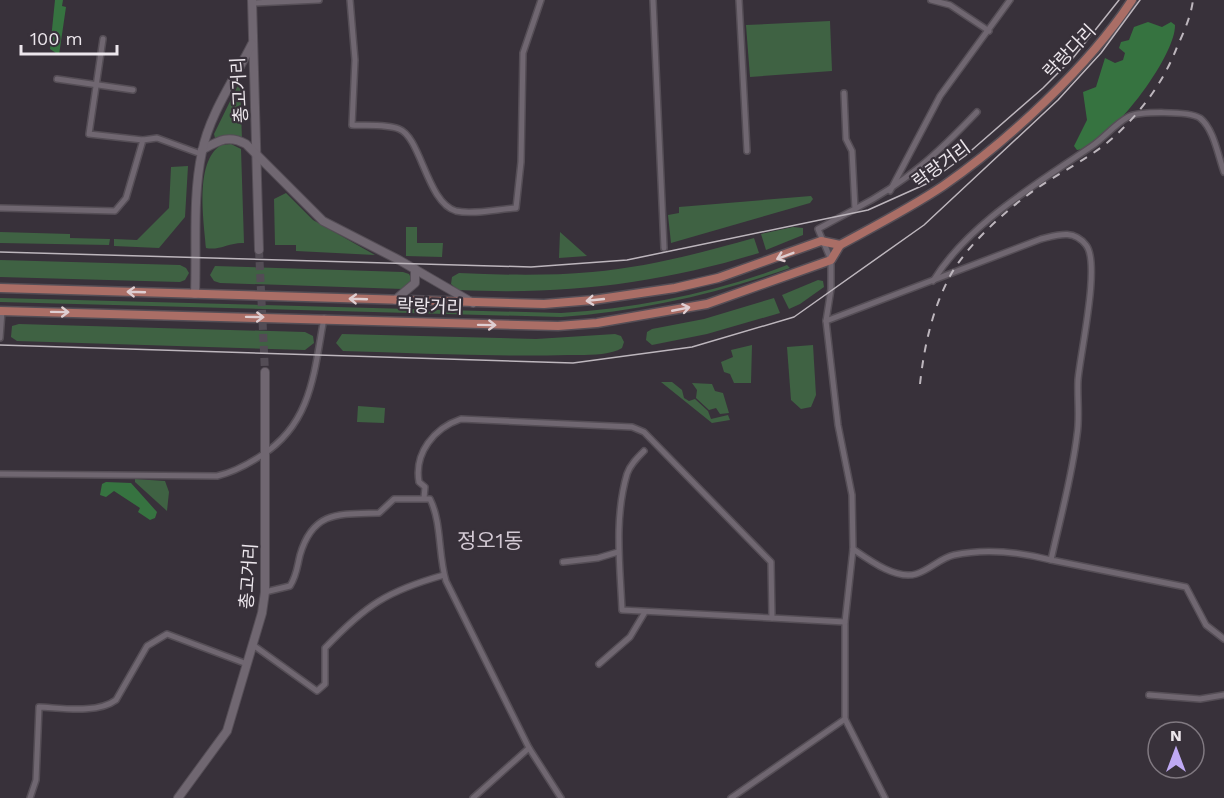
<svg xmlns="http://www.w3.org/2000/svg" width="1224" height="798" font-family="'Work Sans','Noto Sans KR',sans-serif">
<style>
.green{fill:#3f6243}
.forest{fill:#367340}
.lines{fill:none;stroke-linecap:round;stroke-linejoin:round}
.secondary-tunnel{stroke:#534c55;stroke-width:8;stroke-dasharray:8 4;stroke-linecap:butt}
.street-casing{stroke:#554e56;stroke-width:8}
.secondary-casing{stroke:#554e56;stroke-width:10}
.primary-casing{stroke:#554e56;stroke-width:11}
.street{stroke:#706771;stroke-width:5}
.secondary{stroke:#706771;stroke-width:8}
.primary{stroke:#aa6e66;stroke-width:8}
.tram{stroke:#bdb6bd;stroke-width:1.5}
.rail{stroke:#bdb6bd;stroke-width:2;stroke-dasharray:8 8;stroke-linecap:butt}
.oneway{stroke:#dfced1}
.labels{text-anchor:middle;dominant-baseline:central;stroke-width:4.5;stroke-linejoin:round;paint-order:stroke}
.street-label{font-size:18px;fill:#ece6ec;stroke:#38313a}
.quarter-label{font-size:21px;fill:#d3c9d4;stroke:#38313a}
</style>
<rect width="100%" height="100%" fill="#38313a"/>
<g class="green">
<polygon points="830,21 832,71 750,77 746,25"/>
<polygon points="240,81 242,140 232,136 215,138 214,134"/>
<path d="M221 145 231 144 241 149 244 243C230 242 219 251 206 248 204 221 194 162 221 145Z"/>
<polygon points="188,166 185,217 159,248 114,246 114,239 137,240 169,208 171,167"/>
<polygon points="286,193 313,220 375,255 296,251 296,245 275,245 274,199"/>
<polygon points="811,196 813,199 810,203 671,243 668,215 679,213 679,207"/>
<polygon points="406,227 417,227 417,243 443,243 442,257 406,256"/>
<polygon points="793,227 803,228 803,235 766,250 761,234"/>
<polygon points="0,232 70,234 70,238 110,239 109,245 0,243"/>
<polygon points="560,232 587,256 559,258"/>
<path d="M754 238 759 253C657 284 565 295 458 290L451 284 452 277 459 273C503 275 548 276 592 272 648 267 701 253 754 238Z"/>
<polygon points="0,260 180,265 186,268 189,273 185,280 180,282 0,277"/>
<path d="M787 265 790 268C715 294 641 311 561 317L0 302V298L561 313C639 308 715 293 787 265Z"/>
<polygon points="215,266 403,272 409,274 412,280 403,289 220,283 214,281 210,275"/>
<polygon points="818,280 823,281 824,287 800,304 789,309 782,295"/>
<polygon points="774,298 780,313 707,334 652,345 646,340 647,332 652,329 704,319"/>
<polygon points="19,324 305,332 313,336 314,343 305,350 17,341 11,337 12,326"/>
<path d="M342 334 536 339 615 334 621 336 624 342 622 348C609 356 584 355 568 355 493 357 418 353 343 351L336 343Z"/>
<polygon points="752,345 751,383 734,383 730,374 724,372 721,362 733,357 731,350"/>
<polygon points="813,345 816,395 811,407 801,409 791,400 787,347"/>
<polygon points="661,382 672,382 682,390 684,398 689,401 695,399 708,411 711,419 728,415 730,420 712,423"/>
<polygon points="692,383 712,384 715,391 723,393 729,413 720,414 716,408 709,410 696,398 697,390"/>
<polygon points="358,406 385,408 384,423 357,422"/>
<polygon points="135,479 165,481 169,492 167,511 135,482"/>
</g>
<g class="forest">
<polygon points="55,0 63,0 62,6 66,7 59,55 50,49"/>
<path d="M1148 22 1162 27 1171 22 1175 25C1176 56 1109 146 1077 150L1074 146 1087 120 1083 92 1096 87 1105 58 1115 63 1123 60 1125 53 1119 48 1121 42 1129 40 1134 27Z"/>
<polygon points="106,482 131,483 157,512 155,518 150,520 138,512 140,508 114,491 106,497 100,495 102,484"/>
</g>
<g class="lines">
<polyline class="secondary-tunnel" points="259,250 265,372"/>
<g class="street-casing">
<g id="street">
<path d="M350 0 355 60 352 125C366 126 386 124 399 129 421 137 427 203 456 211 473 215 498 209 516 208L521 162 523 53 541 0"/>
<polyline points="653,0 664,248"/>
<polyline points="739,0 747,151"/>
<polyline points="931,0 950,5 989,31"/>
<polyline points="252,3 319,0"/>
<polyline points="103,39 89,134 143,140"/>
<polyline points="57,79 133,90"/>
<polyline points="844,93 846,139 852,151 855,209 818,229 831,260 831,289 826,321 838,425 852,495 853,549 845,622 845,719 885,798"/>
<polyline points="890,191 940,96 1010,0"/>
<polyline points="0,208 115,211 126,198 143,140 157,138 201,154"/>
<path d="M855 209C907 182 937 154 977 112"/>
<path d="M933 281C969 223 1037 184 1092 146 1104 138 1115 124 1128 117 1139 111 1189 111 1200 118 1214 129 1218 156 1224 172"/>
<path d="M826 321 1041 239C1058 235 1073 229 1086 245 1101 263 1080 354 1078 380 1077 398 1080 417 1077 435 1072 477 1060 519 1051 560L1186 587 1206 625 1224 639"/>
<polyline points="0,338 2,311"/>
<path d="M644 451C637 458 630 465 627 474 614 518 620 565 622 610L772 618"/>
<path d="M0 474 217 476C234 472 247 465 262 455 312 423 314 372 324 318"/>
<path d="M424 498 425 487 419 482C414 453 434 428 461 419L632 427 644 432 771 562 772 618 845 622"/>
<path d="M853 549C869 560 896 580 916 574 930 570 940 558 954 555 986 548 1020 552 1051 560"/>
<polyline points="563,562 598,558 618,552"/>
<path d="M265 592 290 586C297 575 297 567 300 555 313 510 340 514 379 513L394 499H430C442 523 438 555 446 581L529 748 473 798"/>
<path d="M253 645 317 691 325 684V648C366 605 387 591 444 575"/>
<polyline points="599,664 630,637 645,612"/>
<polyline points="1149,695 1200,699 1224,695"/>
<polyline points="529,748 561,798"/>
<path d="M30 798 36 780 39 707C62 708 97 714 116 700L147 646 167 634 247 664"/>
<polyline points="731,798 845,719"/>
</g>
</g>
<g class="secondary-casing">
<g id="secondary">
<polyline points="252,0 259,250"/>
<path d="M202 150C218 141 228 134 246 144L323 221 399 260 473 303"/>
<path d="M195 294C197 247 192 198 202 152 209 115 235 78 252 44"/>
<polyline points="395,300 415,283 415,269"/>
<polyline points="178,798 227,731 262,613 265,592 265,372"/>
</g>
</g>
<g class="primary-casing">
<g id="primary">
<polyline points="0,288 544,304 593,300 675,288 718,278 821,241 840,245"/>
<path d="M0 311 558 326 597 323 707 304 831 260 840 245C875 226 910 208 943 186 1008 141 1089 66 1132 0"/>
</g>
</g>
<use href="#street" class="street"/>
<use href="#secondary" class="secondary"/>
<use href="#primary" class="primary"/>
<g class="tram">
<polyline points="0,252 531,267 627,260 868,210 926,184 965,156 1043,88 1073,58 1119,0"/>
<polyline points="0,345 573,363 692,347 794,317 924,225 1058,100 1101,53 1140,0"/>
</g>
<path class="rail" d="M920 384C924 347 932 310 950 276 967 245 1007 209 1036 189 1062 171 1092 157 1115 136 1142 111 1164 81 1177 47 1184 32 1191 16 1193 0"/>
</g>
<defs><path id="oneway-shaft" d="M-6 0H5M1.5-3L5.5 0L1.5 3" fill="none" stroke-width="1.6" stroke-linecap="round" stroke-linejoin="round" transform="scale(1.5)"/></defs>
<g class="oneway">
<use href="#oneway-shaft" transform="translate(785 256) rotate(159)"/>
<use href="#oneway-shaft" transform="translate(136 292) rotate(-178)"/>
<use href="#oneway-shaft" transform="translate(358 299) rotate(-178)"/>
<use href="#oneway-shaft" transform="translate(595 300) rotate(174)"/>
<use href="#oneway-shaft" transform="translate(681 309) rotate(-11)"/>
<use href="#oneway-shaft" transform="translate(60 312) rotate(1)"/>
<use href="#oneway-shaft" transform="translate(255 317) rotate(1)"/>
<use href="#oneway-shaft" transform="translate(487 325) rotate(1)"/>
</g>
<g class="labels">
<g class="street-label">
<text transform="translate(1069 51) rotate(-46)">락랑다리</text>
<text transform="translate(239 90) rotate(-93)">총고거리</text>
<text transform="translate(941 164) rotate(-36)">락랑거리</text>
<text transform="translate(430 306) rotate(2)">락랑거리</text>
<text transform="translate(248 576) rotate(-86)">총고거리</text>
</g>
<g class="quarter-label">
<text x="490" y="540">정오1동</text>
</g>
</g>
<g transform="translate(1176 750)"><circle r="28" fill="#38313a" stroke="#807981" stroke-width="1.5"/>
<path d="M0-4.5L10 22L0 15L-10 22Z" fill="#bfa9f4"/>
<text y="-9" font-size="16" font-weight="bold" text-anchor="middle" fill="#ece6ec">N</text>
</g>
<path d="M21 45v9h96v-9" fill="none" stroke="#ece6ec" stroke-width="3"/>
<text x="30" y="45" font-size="18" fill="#ece6ec" stroke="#38313a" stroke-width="4.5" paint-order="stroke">100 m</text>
</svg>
